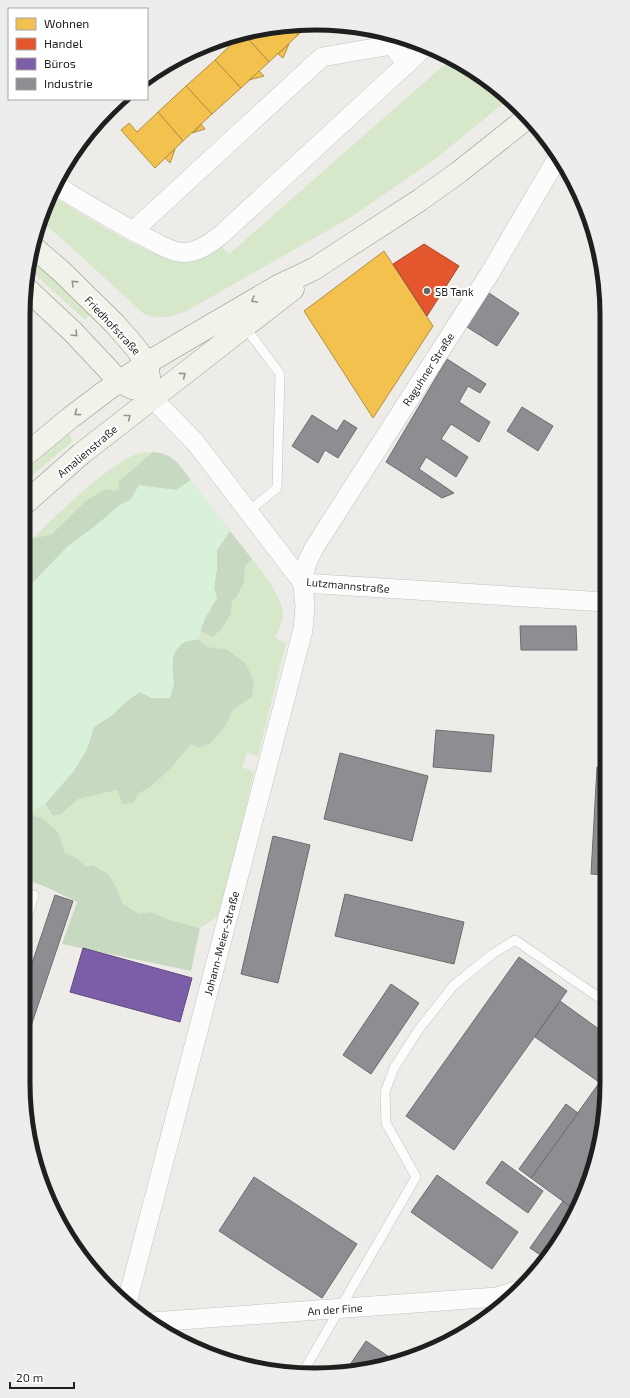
<svg xmlns="http://www.w3.org/2000/svg" width="630" height="1398" font-family="'Exo 2',sans-serif">
<style>
.grass{fill:#d7e7ca}
.forest{fill:#c7d9c0}
.park{fill:#d9f0db}
.homes{fill:#f2c14e;stroke:#b39040}
.shops{fill:#e4572e;stroke:#a9462a}
.offices{fill:#7b5ea7;stroke:#5f4b7e}
.industry{fill:#8d8d92;stroke:#6c6c70}
.lines{fill:none;stroke-linecap:round;stroke-linejoin:round}
.lane-casing{stroke:#c3c2c0;stroke-width:10}
.street-casing{stroke:#c3c2c0;stroke-width:20}
.secondary-casing{stroke:#929582;stroke-width:23}
.lane{stroke:#fcfcfc;stroke-width:9}
.street{stroke:#fcfcfc;stroke-width:19}
.secondary{stroke:#f1f3eb;stroke-width:22}
.oneway{stroke:#92948f}
.poi-dot{fill:#676765;stroke:#fff;stroke-width:1.5}
.labels{text-anchor:middle;dominant-baseline:central;stroke-width:4;stroke-linejoin:round;paint-order:stroke}
.poi-label{font-size:11px;fill:#1f1f1f;stroke:#fff;text-anchor:start}
.street-label{font-size:11px;fill:#1f1f1f;stroke:#fff}
.rim{fill:none;stroke:#1f1f1f;stroke-width:5}
</style>
<rect width="100%" height="100%" fill="#edece8"/>
<g class="grass">
<path d="M451 59 493 83 509 99 431 162 351 217 185 312C168 317 162 320 144 314L72 248 40 220 45 203 50 194C74 209 160 265 184 261 194 259 211 250 221 245L229 254Z"/>
<polygon points="29,258 45,271 90,315 85,320 28,268"/>
<polygon points="69,434 73,441 23,483 23,473"/>
<path d="M153 452 119 482V489L114 491 67 521 51 535 33 538C54 518 115 457 141 453 145 452 149 453 153 452Z"/>
<path d="M252 559C263 573 282 596 283 614 283 622 278 631 275 638L286 643 258 756 247 753 242 767 254 772 220 915 200 928 170 920 151 912 139 914 123 904 117 889 109 875 86 867 75 857 65 853 58 832 24 814 45 804 51 815H60L78 799 99 794 117 790 138 794C159 781 175 763 191 744L199 748 211 743 226 725 233 710 252 697 226 649 207 647 198 639 200 631 212 637 221 630 231 614 232 601 238 597 244 583 245 566Z"/>
</g>
<g class="forest">
<path d="M153 452C174 454 179 464 191 480L176 490 139 486 130 500 120 505 95 527 68 546 23 593V548L33 538 51 535 87 500 106 489 114 491 119 489 118 482Z"/>
<polygon points="230,531 252,559 245,566 244,583 237,597 232,601 231,614 221,630 212,637 200,631 205,618 217,598 214,589 217,567 217,550"/>
<path d="M198 639 207 647 226 649 246 664 254 682 252 697 233 710 226 725 211 743 199 748 191 744 171 768 150 787 138 794 133 803 123 804 117 790 78 799 60 815H52L45 804 58 789 86 751 94 727 111 716 128 700 140 692 152 698 174 684C172 671 169 648 185 642 189 640 194 640 198 639Z"/>
<polygon points="24,814 42,818 58,832 65,853 75,857 86,867 93,865 109,875 117,889 123,904 139,914 151,912 170,920 200,928 191,971 62,944 77,902 46,887 23,878 23,816"/>
</g>
<polygon class="park" points="191,480 230,531 217,550 217,567 214,589 217,598 205,618 198,639 184,642 173,653 172,671 174,684 170,698 152,698 140,692 128,700 111,716 94,727 86,751 74,771 45,804 24,813 23,816 23,593 68,546 95,526 120,505 130,500 139,485 176,490"/>
<g class="homes">
<polygon points="311,23 298,35 289,26"/>
<polygon points="289,26 298,35 269,62 243,33 258,29"/>
<polygon points="243,33 269,62 241,88 215,60"/>
<polygon points="289,44 283,58 278,54"/>
<polygon points="215,60 241,88 212,114 186,86"/>
<polygon points="259,71 264,76 249,80 255,75"/>
<polygon points="186,86 212,114 183,141 158,112"/>
<polygon points="158,112 183,141 155,168 121,130 129,123 137,132"/>
<polygon points="201,124 205,129 192,133 197,129"/>
<polygon points="175,149 172,158 170,163 165,158"/>
<polygon points="384,251 433,326 373,418 304,311"/>
<polygon points="603,625 606,625 606,664 602,664"/>
</g>
<polygon class="shops" points="424,244 459,266 427,316 393,264"/>
<polygon class="offices" points="83,948 192,978 180,1022 70,992"/>
<g class="industry">
<polygon points="489,293 519,313 497,346 467,327"/>
<polygon points="447,359 486,384 480,393 468,386 459,402 490,422 479,442 451,424 441,439 468,457 456,477 426,457 419,469 454,493 442,498 386,462"/>
<polygon points="522,407 553,426 538,451 507,431"/>
<polygon points="312,415 337,431 344,420 357,428 338,458 325,450 318,463 292,446"/>
<polygon points="520,626 576,626 577,650 521,650"/>
<rect x="602" y="664" width="4" height="31"/>
<polygon points="436,730 494,735 491,772 433,767"/>
<polygon points="340,753 428,776 412,841 324,819"/>
<polygon points="597,767 606,767 606,875 591,874"/>
<polygon points="273,836 310,845 278,983 241,974"/>
<polygon points="345,894 464,922 454,964 335,936"/>
<polygon points="55,895 73,901 23,1050 23,990"/>
<polygon points="519,957 567,991 454,1150 406,1116"/>
<polygon points="391,984 419,1003 371,1074 343,1055"/>
<polygon points="560,1001 607,1035 607,1072 599,1082 535,1037"/>
<polygon points="607,1072 601,1140 585,1195 575,1210 531,1178"/>
<polygon points="566,1104 578,1113 531,1178 519,1169"/>
<polygon points="502,1161 543,1191 528,1213 486,1183"/>
<polygon points="437,1175 518,1232 492,1269 411,1212"/>
<polygon points="254,1177 357,1244 322,1298 219,1231"/>
<polygon points="563,1201 575,1210 545,1258 530,1248"/>
<polygon points="366,1341 395,1361 372,1369 345,1372"/>
</g>
<g class="lines">
<g class="lane-casing">
<g id="lane">
<polyline points="245,327 280,374 277,488 249,511"/>
<polyline points="23,932 34,895"/>
<polyline points="302,1374 416,1177 386,1123 385,1092 394,1068 419,1029 453,986 491,955 515,940 607,1003"/>
</g>
</g>
<g class="street-casing">
<g id="street">
<path d="M55 185C85 203 114 221 145 237 155 242 167 250 179 252 195 255 211 243 222 234L427 45"/>
<polyline points="133,231 322,57 392,45 407,64"/>
<polyline points="152,398 195,442 303,583 605,602"/>
<polyline points="127,1302 303,630 305,607 303,583 306,565 314,548 490,273 558,157"/>
<polyline points="152,1322 497,1297 516,1291"/>
</g>
</g>
<g class="secondary-casing">
<g id="secondary">
<polyline points="32,246 61,271 115,324 134,346 147,363 152,398"/>
<polyline points="26,288 73,332 120,382 132,388"/>
<polyline points="23,457 70,418 107,390 147,363 196,334 278,286 314,269 346,248 420,200 459,172 527,118"/>
<polyline points="23,505 81,454 293,289"/>
</g>
</g>
<use href="#lane" class="lane"/>
<use href="#street" class="street"/>
<use href="#secondary" class="secondary"/>
</g>
<defs><path id="oneway-chevron" d="M-2-3.5L2.5 0L-2 3.5" fill="none" stroke-width="1.6" stroke-linecap="round" stroke-linejoin="round"/></defs>
<g class="oneway">
<use href="#oneway-chevron" transform="translate(74 283) rotate(-136)"/>
<use href="#oneway-chevron" transform="translate(254 300) rotate(149)"/>
<use href="#oneway-chevron" transform="translate(75 334) rotate(45)"/>
<use href="#oneway-chevron" transform="translate(183 375) rotate(-37)"/>
<use href="#oneway-chevron" transform="translate(77 413) rotate(143)"/>
<use href="#oneway-chevron" transform="translate(128 417) rotate(-38)"/>
</g>
<circle class="poi-dot" cx="427" cy="291" r="4"/>
<g class="labels">
<g class="poi-label">
<text x="435" y="291">SB Tank</text>
</g>
<g class="street-label">
<text transform="translate(113 325) rotate(47)">Friedhofstraße</text>
<text transform="translate(428 369) rotate(-57)">Raguhner Straße</text>
<text transform="translate(87 451) rotate(-40)">Amalienstraße</text>
<text transform="translate(348 585) rotate(5)">Lutzmannstraße</text>
<text transform="translate(221 943) rotate(-75)">Johann-Meier-Straße</text>
<text transform="translate(335 1309) rotate(-4)">An der Fine</text>
</g>
</g>
<path d="M0 0H630V1398H0ZM315 30H315A285 285 0 0 1 600 315V1083A285 285 0 0 1 315 1368H315A285 285 0 0 1 30 1083V315A285 285 0 0 1 315 30Z" fill="#ededed" fill-rule="evenodd"/>
<path class="rim" d="M315 30H315A285 285 0 0 1 600 315V1083A285 285 0 0 1 315 1368H315A285 285 0 0 1 30 1083V315A285 285 0 0 1 315 30Z"/>
<rect x="8" y="8" width="140" height="92" fill="#ffffff" stroke="#a5a5a5"/>
<rect x="16" y="18" width="20" height="12" fill="#f2c14e" stroke="#a5a5a5"/>
<text x="44" y="28" font-size="12" fill="#1f1f1f">Wohnen</text>
<rect x="16" y="38" width="20" height="12" fill="#e4572e" stroke="#a5a5a5"/>
<text x="44" y="48" font-size="12" fill="#1f1f1f">Handel</text>
<rect x="16" y="58" width="20" height="12" fill="#7b5ea7" stroke="#a5a5a5"/>
<text x="44" y="68" font-size="12" fill="#1f1f1f">Büros</text>
<rect x="16" y="78" width="20" height="12" fill="#8d8d92" stroke="#a5a5a5"/>
<text x="44" y="88" font-size="12" fill="#1f1f1f">Industrie</text>
<path d="M10 1382v6h64v-6" fill="none" stroke="#1f1f1f" stroke-width="2"/>
<text x="16" y="1382" font-size="12" fill="#1f1f1f" stroke="#ffffff" stroke-width="3" paint-order="stroke">20 m</text>
</svg>
